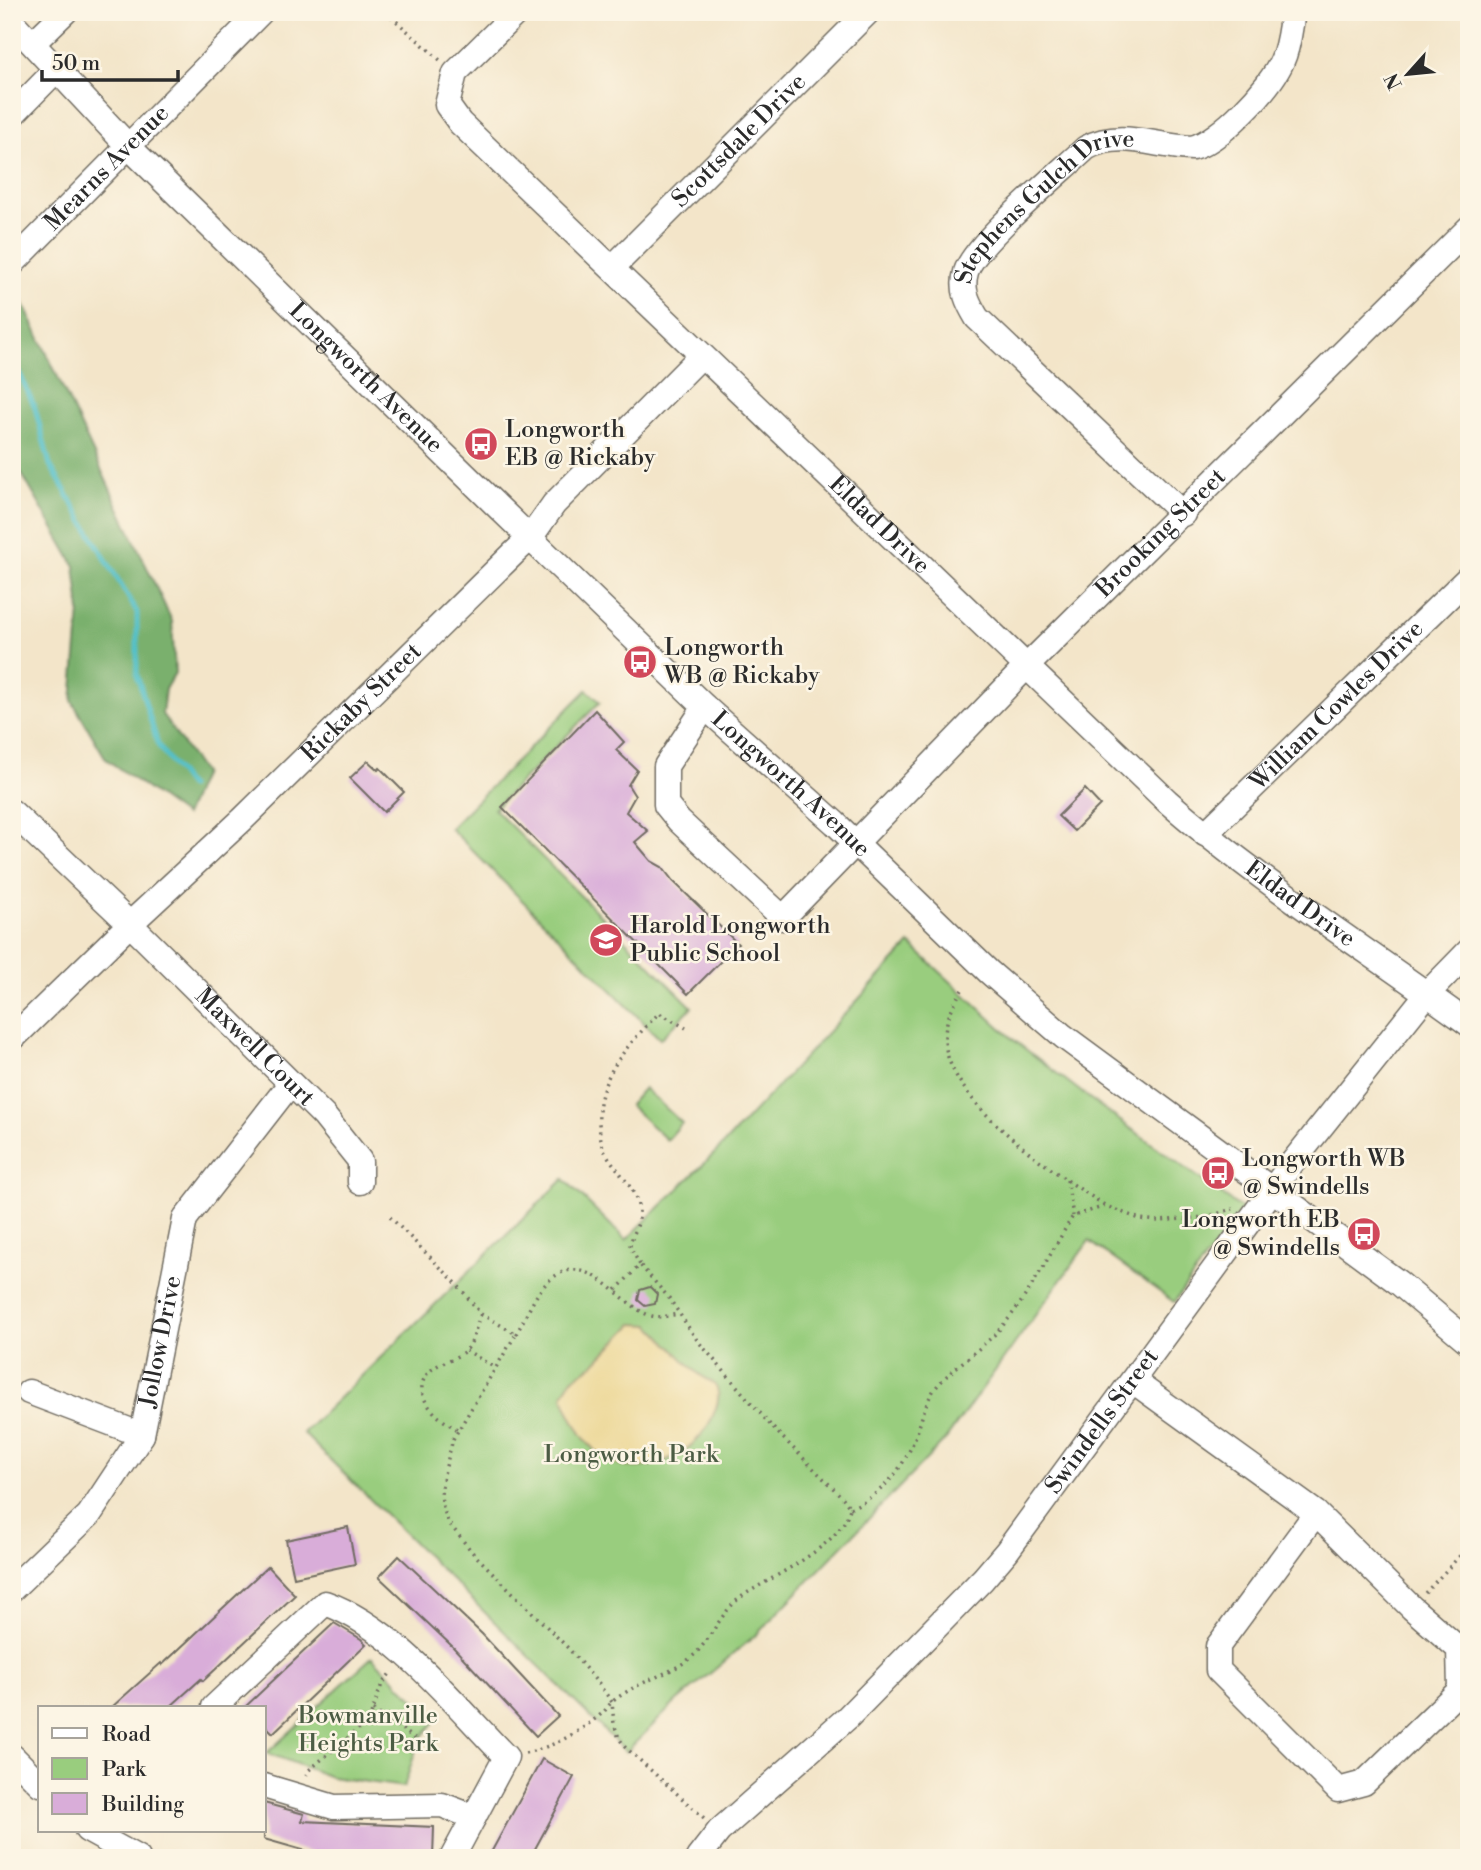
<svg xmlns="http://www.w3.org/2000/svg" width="1481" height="1870" font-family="'Libre Bodoni',serif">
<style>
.green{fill:#99cd7e;stroke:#627c54;stroke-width:2}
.forest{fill:#7ab06d;stroke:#526e4c;stroke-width:2}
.sand{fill:#eeda9e;stroke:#8c8264;stroke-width:2}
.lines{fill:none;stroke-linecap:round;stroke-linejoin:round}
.stream{stroke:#51bfc8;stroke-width:5}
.building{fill:#d9add9}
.minor-casing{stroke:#716c62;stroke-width:27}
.path{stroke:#716c62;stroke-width:3.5;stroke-dasharray:2 5;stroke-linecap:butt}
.minor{stroke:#fff;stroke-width:24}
.labels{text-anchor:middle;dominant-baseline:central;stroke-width:5;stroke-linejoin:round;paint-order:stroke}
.street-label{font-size:24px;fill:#2b2b2b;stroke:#fcf5e5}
.poi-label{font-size:24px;fill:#2b2b2b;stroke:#fcf5e5;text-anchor:start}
.park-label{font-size:24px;fill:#4c5c44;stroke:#fcf5e5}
</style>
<rect width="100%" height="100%" fill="#fcf5e5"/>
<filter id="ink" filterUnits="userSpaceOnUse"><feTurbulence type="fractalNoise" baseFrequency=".0143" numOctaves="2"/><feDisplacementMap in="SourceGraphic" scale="14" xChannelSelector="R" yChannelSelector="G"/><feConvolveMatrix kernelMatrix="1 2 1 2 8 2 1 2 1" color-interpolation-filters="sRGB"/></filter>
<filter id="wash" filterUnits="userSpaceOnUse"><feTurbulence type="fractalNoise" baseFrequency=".00686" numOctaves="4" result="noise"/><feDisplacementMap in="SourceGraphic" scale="28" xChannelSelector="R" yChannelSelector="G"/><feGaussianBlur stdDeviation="1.57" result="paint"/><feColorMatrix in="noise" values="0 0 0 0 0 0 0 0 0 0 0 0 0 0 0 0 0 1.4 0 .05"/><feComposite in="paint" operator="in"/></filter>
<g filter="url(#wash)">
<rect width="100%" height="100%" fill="#f3e5c9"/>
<g class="green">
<polygon points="587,690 600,702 494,809 692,1007 660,1039 450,828"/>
<polygon points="910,944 1015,1041 1093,1101 1242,1209 1174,1302 1089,1241 945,1440 757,1634 676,1702 626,1752 303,1433 564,1179 626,1240 721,1147"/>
<polygon points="644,1088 682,1123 667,1140 629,1105"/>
<polygon points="372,1657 436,1721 419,1740 404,1787 331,1777 267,1753"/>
</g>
<polygon class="forest" points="12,279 172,621 175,673 165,689 162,714 203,773 185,816 106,759 72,701 80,611 75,566 12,457"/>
<path class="sand" d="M633 1324 650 1325C666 1341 682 1359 699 1374 706 1380 716 1381 718 1392 720 1401 715 1410 712 1418 704 1434 691 1448 675 1456 633 1479 598 1466 576 1425 571 1415 565 1406 563 1395L571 1380 594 1364Z"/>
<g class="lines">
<polyline class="stream" points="12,356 35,408 50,465 137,612 137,675 158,745 189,787"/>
</g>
<g id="blocks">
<g class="building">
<polygon points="595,710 624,742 616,750 637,770 628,785 635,796 626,812 648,831 635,842 651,861 662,867 673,881 738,944 688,994 502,807"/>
<polygon points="368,761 378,770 380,768 404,792 384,812 350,778"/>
<polygon points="1085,789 1100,805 1074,831 1058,816"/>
<polygon points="650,1287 657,1294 655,1304 645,1306 638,1300 640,1290"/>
<polygon points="348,1527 355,1564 294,1577 286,1540"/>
<polygon points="399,1556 482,1634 558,1716 536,1736 453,1647 379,1577"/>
<polygon points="268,1566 295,1595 203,1681 201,1679 170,1707 112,1707 161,1663 162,1665"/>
<polygon points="334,1623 361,1639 366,1644 273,1733 264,1724 264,1707 245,1707"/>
<polygon points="542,1759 574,1777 530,1858 488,1858"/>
<polygon points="264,1803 304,1814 302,1821 434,1827 433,1858 320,1855 264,1839"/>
</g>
</g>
</g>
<g filter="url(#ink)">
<use href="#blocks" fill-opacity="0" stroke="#716c62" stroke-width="2"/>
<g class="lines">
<g class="minor-casing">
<g id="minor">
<path id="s1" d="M517 12 455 73 447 105 460 123 1167 801C1261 883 1368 950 1469 1024"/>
<path id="s2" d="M12 22 129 147 499 508 705 707 835 823 989 972 1063 1036 1399 1283 1469 1342"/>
<polyline points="33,43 65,12"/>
<polyline points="12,115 57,69"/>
<path id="s3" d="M12 264 261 12"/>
<path id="s4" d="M612 268 868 12"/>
<path id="s5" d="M1183 514 977 318C968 303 961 290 966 272 974 244 1061 172 1086 148 1120 129 1156 147 1192 148 1219 142 1271 87 1282 61 1289 46 1290 29 1293 12"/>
<path id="s6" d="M705 707 666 766V805L679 821 783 918 1027 666 1469 228"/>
<path id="s7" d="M12 812 130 924 324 1116 360 1161V1182"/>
<path id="s8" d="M1205 834 1469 577"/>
<path id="s9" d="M12 1039 130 924 242 820 513 554 530 538 554 504 701 356"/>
<polyline points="1133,1381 1316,1513 1412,1608 1459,1649 1460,1690 1364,1783 1338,1790 1218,1670 1218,1646 1316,1513"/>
<polyline points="29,1392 142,1435"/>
<path id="s10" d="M12 1589 89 1515 142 1435 185 1219 290 1084"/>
<path d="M214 1707 325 1603C394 1627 455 1705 506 1757L452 1858"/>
<polyline points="12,1756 40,1784"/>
<polyline points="264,1786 334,1807 442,1805 474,1817"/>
<polyline points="87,1830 138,1858"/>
<path id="s11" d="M698 1858 719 1831 847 1718 983 1579 1007 1551 1292 1163 1427 994 1469 951"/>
</g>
</g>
<g class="path">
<polyline points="386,12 440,60"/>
<path d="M962 990C953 1005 944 1022 945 1040 947 1103 1058 1175 1106 1206"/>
<polyline points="1067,1180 1073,1216"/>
<polyline points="390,1217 456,1283 481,1314 516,1334 453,1439 444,1474 441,1494 443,1508 448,1522 473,1553 568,1648 598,1683 612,1702 614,1724 619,1738 625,1747 704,1818"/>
<path d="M616 1290 640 1265 630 1247C631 1235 641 1225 639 1211 637 1190 618 1172 607 1155 601 1146 600 1135 599 1124 596 1077 628 1045 659 1013L686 1028"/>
<path d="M516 1334C526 1318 535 1292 550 1280 589 1246 622 1309 652 1316 661 1318 671 1315 679 1314"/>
<polyline points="466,1350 495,1368"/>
<path d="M457 1429C439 1420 409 1395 428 1373 438 1362 455 1360 466 1350 475 1341 475 1325 481 1314"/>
<path d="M850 1508C885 1494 906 1465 918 1430 922 1417 926 1402 934 1390 951 1368 977 1353 997 1332 1028 1299 1049 1255 1073 1216L1106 1206 1140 1219 1159 1221 1205 1217 1233 1209"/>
<polyline points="1425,1593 1469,1546"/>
<polyline points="373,1710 416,1739"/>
<path d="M525 1753C553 1747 578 1733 600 1715 605 1712 607 1707 611 1703 616 1698 626 1692 633 1688 653 1677 676 1671 694 1655 712 1638 720 1613 741 1597 771 1576 842 1547 850 1508L843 1498 773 1428 697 1340 669 1298 640 1265"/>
<polyline points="306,1776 309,1770 369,1720 382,1684 392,1671"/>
</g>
<use href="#minor" class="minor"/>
</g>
</g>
<defs>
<g id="bus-disc" transform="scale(1.75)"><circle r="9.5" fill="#d1495b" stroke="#fcf5e5"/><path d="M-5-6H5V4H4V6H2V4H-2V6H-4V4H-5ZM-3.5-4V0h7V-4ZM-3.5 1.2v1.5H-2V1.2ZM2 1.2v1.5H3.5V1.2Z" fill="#fff"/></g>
<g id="school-disc" transform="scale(1.75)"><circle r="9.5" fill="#d1495b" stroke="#fcf5e5"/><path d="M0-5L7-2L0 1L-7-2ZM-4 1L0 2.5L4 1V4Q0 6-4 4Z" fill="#fff"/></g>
</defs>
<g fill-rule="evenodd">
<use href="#bus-disc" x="481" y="444"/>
<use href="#bus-disc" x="640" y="662"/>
<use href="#school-disc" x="606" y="940"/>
<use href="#bus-disc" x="1218" y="1173"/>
<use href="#bus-disc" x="1364" y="1234"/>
</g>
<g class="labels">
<g class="street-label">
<text stroke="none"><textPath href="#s4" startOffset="180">Scottsdale Drive</textPath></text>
<text stroke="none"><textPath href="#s3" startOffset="135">Mearns Avenue</textPath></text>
<text stroke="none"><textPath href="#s5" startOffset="439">Stephens Gulch Drive</textPath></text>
<text stroke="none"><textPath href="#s2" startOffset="502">Longworth Avenue</textPath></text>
<text stroke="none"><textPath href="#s1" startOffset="723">Eldad Drive</textPath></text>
<text stroke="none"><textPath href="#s6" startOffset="812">Brooking Street</textPath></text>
<text stroke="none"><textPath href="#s9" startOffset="485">Rickaby Street</textPath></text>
<text stroke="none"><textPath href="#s8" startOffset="184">William Cowles Drive</textPath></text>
<text stroke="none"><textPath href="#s2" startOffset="1090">Longworth Avenue</textPath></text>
<text stroke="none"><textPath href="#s1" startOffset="1290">Eldad Drive</textPath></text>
<text stroke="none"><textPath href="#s7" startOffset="338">Maxwell Court</textPath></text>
<text stroke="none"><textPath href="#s10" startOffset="298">Jollow Drive</textPath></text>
<text stroke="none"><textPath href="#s11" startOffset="597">Swindells Street</textPath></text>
</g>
<g class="poi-label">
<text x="505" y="430">Longworth<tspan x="505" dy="28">EB @ Rickaby</tspan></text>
<text x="664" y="648">Longworth<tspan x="664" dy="28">WB @ Rickaby</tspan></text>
<text x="630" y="926">Harold Longworth<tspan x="630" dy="28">Public School</tspan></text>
<text x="1242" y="1159">Longworth WB<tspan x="1242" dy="28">@ Swindells</tspan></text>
<text x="1340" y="1220" text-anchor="end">Longworth EB<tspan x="1340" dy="28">@ Swindells</tspan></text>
</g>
<g class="park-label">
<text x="631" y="1455">Longworth Park</text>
<text x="368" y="1716">Bowmanville<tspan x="368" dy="28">Heights Park</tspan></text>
</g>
</g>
<rect width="1481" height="1870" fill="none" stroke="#fcf5e5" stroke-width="42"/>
<rect x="38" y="1706" width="228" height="126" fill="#fcf5e5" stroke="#a8a49b" stroke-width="2"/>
<rect x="52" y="1728" width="35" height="10" fill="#ffffff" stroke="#a8a49b" stroke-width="2"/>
<text x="102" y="1741" font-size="21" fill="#2b2b2b">Road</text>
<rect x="52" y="1758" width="35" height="21" fill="#99cd7e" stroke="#a8a49b" stroke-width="2"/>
<text x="102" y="1776" font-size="21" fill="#2b2b2b">Park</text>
<rect x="52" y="1793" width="35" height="21" fill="#d9add9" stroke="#a8a49b" stroke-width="2"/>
<text x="102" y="1811" font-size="21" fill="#2b2b2b">Building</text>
<g transform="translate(1408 74) rotate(243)" stroke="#fcf5e5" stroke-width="5" paint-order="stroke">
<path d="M0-5L12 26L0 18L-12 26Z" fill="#2b2b2b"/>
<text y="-10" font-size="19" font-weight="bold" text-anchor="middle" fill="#2b2b2b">N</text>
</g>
<path d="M42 70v10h136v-10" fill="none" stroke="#2b2b2b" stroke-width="3.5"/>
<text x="52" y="70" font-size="21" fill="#2b2b2b" stroke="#fcf5e5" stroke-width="5" paint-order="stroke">50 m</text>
</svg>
